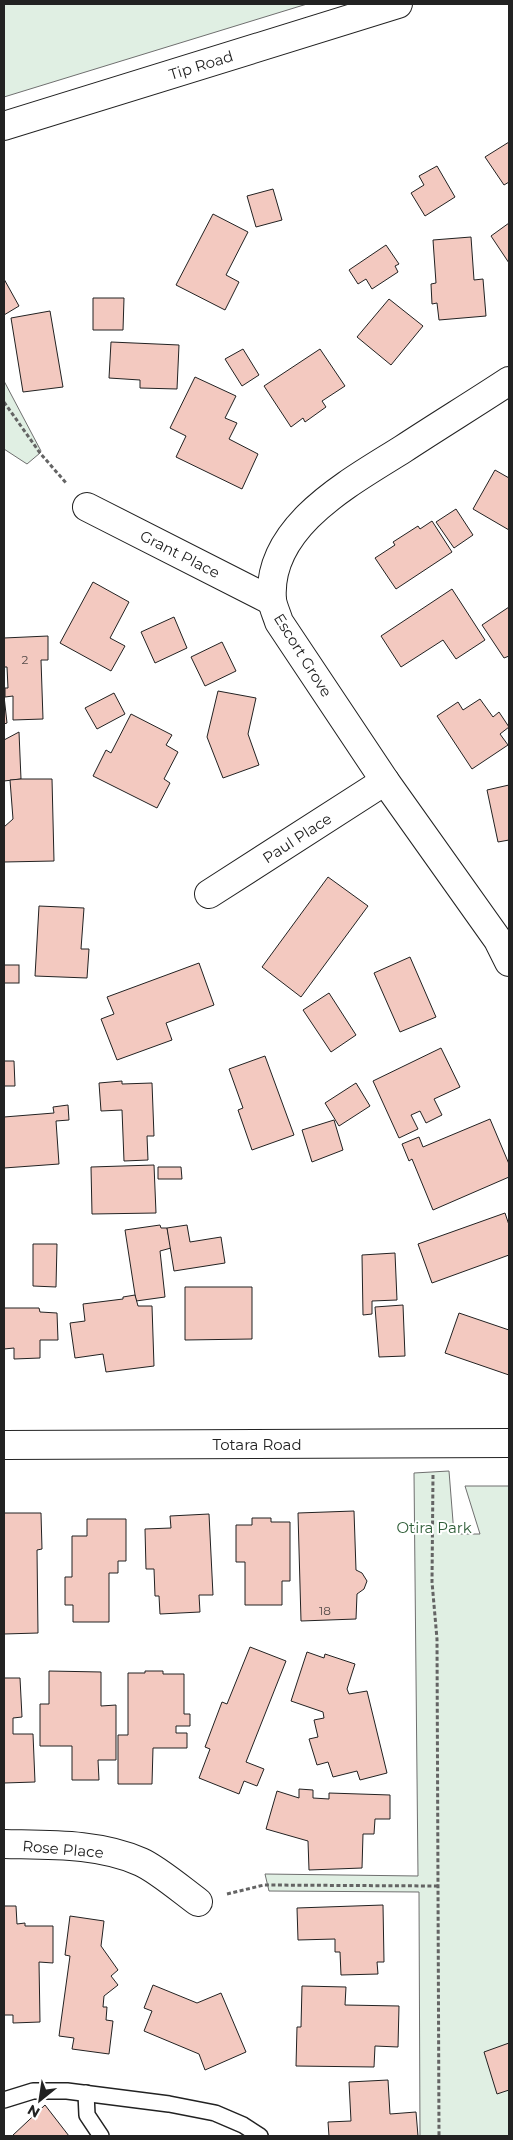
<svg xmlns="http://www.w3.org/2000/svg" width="513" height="2140" font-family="Montserrat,sans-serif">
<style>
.green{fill:#e0efe3;stroke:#6f6f6f}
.building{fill:#f3c9c0;stroke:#222}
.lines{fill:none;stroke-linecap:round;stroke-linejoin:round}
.service-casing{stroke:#222;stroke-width:18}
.minor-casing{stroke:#222;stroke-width:30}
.path{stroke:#646464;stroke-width:3;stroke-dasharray:4 2.5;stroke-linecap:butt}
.service{stroke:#fff;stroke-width:15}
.minor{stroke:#fff;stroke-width:28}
.labels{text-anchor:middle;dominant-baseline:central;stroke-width:4;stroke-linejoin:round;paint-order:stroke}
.number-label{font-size:12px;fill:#564c4a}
.street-label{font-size:15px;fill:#222;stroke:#fff}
.park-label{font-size:15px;fill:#2f5e38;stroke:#fff}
</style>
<rect width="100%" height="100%" fill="#fff"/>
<g class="green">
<polygon points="4,4 307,4 4,97"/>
<polygon points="4,381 41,451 40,453 27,464 4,449"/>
<polygon points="449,1471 454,1534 480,1534 465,1486 509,1486 509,2136 420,2136 419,1892 269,1891 265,1874 418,1876 414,1473"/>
</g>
<g class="building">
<polygon points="509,142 509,182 504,185 485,157"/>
<polygon points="437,166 455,197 425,216 411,193 424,185 419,176"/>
<polygon points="273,189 282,220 256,227 247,196"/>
<polygon points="213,214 248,232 226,275 239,282 225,310 176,285"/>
<polygon points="509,223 509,263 491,236"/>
<polygon points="471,237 474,280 483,279 486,316 439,320 437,303 432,304 431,284 436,283 433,240"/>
<polygon points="386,245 399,264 395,266 398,272 372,289 366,279 358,284 349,270"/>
<polygon points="4,279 19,306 4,315"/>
<polygon points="93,298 124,298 123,330 93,330"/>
<polygon points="389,299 423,326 391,365 357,337"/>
<polygon points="50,311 63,387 23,392 11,318"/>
<polygon points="111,342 179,345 177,389 140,388 140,380 109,378"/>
<polygon points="243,349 259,375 242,386 225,359"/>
<polygon points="320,349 345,386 322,401 326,407 305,422 303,418 291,427 264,386"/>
<polygon points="195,377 236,396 225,418 237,423 229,439 258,454 242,489 176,457 186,436 170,428"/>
<polygon points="495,470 509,478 509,530 473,509"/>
<polygon points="456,509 473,535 454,548 436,522"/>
<polygon points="432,521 452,552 396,589 375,558 395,545 393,542 418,526 420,529"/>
<polygon points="93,582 129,602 110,638 125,646 111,671 60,643"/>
<polygon points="452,589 485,640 456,659 443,640 401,667 381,636"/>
<polygon points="509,607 509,656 504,658 482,625"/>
<polygon points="174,617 187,648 155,663 141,632"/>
<polygon points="48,636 48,660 41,660 43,719 13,720 13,696 5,697 5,688 8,688 7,667 4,667 4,638"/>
<polygon points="222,642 236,671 205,686 191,657"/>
<polygon points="218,691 256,698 248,734 259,765 223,778 207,737"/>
<polygon points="114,693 125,714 97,729 85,708"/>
<polygon points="4,696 7,723 4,724"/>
<polygon points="480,699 493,717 499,712 509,727 500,734 508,745 472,769 437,716 458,702 463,710"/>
<polygon points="131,714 172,735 166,745 178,752 164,779 170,783 157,808 93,776 106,750 111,753"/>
<polygon points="19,732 21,779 4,781 4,740"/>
<polygon points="21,779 52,779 54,861 4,862 4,827 13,819 10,780"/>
<polygon points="509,785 509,840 498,842 487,790"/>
<polygon points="328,877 368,906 301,997 262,967"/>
<polygon points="39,906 84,908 81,949 89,949 87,978 35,976"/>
<polygon points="410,957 436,1017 400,1032 374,973"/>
<polygon points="199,963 214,1005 166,1023 172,1040 117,1060 101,1019 114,1014 107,997"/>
<rect x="4" y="965" width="15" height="18"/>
<polygon points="329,993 356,1035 331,1052 303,1010"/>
<polygon points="441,1048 460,1087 434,1099 442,1115 426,1123 420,1111 411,1115 418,1129 399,1138 373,1081"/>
<polygon points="265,1056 294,1135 252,1150 238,1110 243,1108 229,1069"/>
<polygon points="4,1061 14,1061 15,1086 4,1086"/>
<polygon points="122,1081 122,1084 152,1083 154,1136 147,1136 148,1160 124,1161 122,1110 101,1111 99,1083"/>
<polygon points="356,1083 370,1106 339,1126 325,1103"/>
<polygon points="68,1105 69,1120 56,1121 59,1164 4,1168 4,1117 54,1113 53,1107"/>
<polygon points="490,1119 509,1164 509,1177 433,1210 412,1159 409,1161 402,1144 419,1137 423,1147"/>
<polygon points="334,1120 343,1150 312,1162 302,1130"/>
<polygon points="154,1165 156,1213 92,1214 91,1167"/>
<polygon points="158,1167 181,1167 182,1179 158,1179"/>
<polygon points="505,1213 509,1225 509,1255 432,1283 418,1244"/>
<polygon points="160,1225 161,1228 167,1228 171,1248 160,1251 165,1297 136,1301 125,1230"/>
<polygon points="187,1225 190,1242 221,1237 225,1263 174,1271 167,1228"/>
<polygon points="33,1244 57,1244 56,1287 33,1286"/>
<polygon points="395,1253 397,1300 372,1301 372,1314 363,1315 362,1255"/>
<polygon points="185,1287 252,1287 252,1339 185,1340"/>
<polygon points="135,1295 138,1306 152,1306 154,1366 106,1372 103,1354 75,1358 70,1323 85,1321 83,1304 123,1299 123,1297"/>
<polygon points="403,1305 405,1356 379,1357 375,1307"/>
<polygon points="4,1308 39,1308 40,1312 57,1313 58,1340 40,1340 40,1358 14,1359 14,1348 4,1349"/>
<polygon points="459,1313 509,1330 509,1375 445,1353"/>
<polygon points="354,1511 356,1570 362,1573 367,1581 364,1589 357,1594 356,1619 301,1621 298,1513"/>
<polygon points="4,1513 41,1513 42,1549 37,1550 38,1633 4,1634"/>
<polygon points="209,1514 213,1595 199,1595 200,1612 160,1614 159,1596 155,1596 154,1569 146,1569 145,1529 171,1528 170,1516"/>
<polygon points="252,1518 271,1518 271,1522 290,1522 290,1581 282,1581 282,1605 245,1605 245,1562 236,1562 236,1525 252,1525"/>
<polygon points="87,1519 126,1519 126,1561 118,1561 118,1573 109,1573 109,1622 73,1622 73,1605 65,1605 65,1577 72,1577 72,1536 87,1536"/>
<polygon points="250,1647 286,1661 246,1762 264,1769 257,1786 244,1781 239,1794 199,1778 210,1749 205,1747 222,1702 227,1704"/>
<polygon points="307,1652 324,1658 325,1654 355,1664 347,1689 349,1694 367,1691 387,1773 360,1780 357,1771 333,1777 328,1762 317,1765 309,1739 318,1737 314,1720 324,1718 323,1712 291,1701"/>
<polygon points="49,1671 101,1672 101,1706 116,1705 116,1760 98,1760 99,1780 72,1780 72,1746 40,1746 40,1704 49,1704"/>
<polygon points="145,1671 163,1671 163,1674 184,1674 184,1714 190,1714 190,1726 176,1726 176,1733 187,1733 187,1748 153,1748 152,1784 118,1784 118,1735 128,1735 128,1673 145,1673"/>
<polygon points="4,1678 20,1678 22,1717 13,1718 13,1734 33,1734 35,1782 4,1783"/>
<polygon points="299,1789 313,1790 313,1798 329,1799 329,1793 390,1795 390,1819 375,1819 374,1834 363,1834 362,1868 309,1870 308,1841 266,1829 277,1791 299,1798"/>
<polygon points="383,1905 384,1962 377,1962 378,1974 341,1975 340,1952 335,1952 335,1939 298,1940 297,1908"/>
<polygon points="4,1906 16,1906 17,1924 25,1923 25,1926 53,1926 53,1963 39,1962 40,2022 13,2023 13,2015 4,2015"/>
<polygon points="70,1916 104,1921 101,1946 118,1970 111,1976 118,1985 104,1996 103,2007 107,2007 106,2020 113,2021 109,2054 72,2049 74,2038 59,2036 70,1956 65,1955"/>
<polygon points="153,1985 197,2003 221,1993 246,2052 205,2070 199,2054 144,2031 152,2011 144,2008"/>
<polygon points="302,1986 346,1987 345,2005 399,2006 398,2047 375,2046 374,2067 296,2066 297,2027 301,2027"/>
<polygon points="509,2043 509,2090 497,2094 484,2052"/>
<polygon points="388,2080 390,2114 416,2112 418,2136 329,2136 328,2122 351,2121 349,2082"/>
<polygon points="45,2105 69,2136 12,2136"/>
</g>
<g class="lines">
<g class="service-casing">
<g id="service">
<polyline points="86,2093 87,2115 101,2136"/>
<polyline points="4,2100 33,2091 67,2091 169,2104 215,2113 243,2125 260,2136"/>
</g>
</g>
<g class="minor-casing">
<g id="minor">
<polyline points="4,126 398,4"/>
<path d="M509 381C474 404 438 426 403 449 351 482 266 526 272 600 273 607 277 615 279 622L385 781 498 940 509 962"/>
<polyline points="87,507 272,601"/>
<polyline points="209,894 385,781"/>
<polyline points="4,1445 509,1443"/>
<path d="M4 1844C48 1845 99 1843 141 1862 157 1869 183 1891 198 1902"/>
</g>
</g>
<g class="path">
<polyline points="4,402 40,453 67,484"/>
<polyline points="433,1475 432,1582 437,1639 439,2136"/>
<polyline points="227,1894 264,1885 438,1886"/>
</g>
<use href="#service" class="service"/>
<use href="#minor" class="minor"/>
</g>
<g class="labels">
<g class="number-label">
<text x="25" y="659">2</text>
<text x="325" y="1610">18</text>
</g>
<g class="street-label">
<text transform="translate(201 65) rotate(-17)">Tip Road</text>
<text transform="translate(180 554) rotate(27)">Grant Place</text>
<text transform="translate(303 655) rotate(58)">Escort Grove</text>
<text transform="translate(297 838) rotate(-33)">Paul Place</text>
<text x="257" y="1444">Totara Road</text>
<text transform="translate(63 1849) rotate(5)">Rose Place</text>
</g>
<g class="park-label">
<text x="434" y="1527">Otira Park</text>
</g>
</g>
<rect width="513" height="2140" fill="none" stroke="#222222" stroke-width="10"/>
<g transform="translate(40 2100) rotate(210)" stroke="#ffffff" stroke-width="4" paint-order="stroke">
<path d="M0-4L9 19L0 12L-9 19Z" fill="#222222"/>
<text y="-8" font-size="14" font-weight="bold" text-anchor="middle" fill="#222222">N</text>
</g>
</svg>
